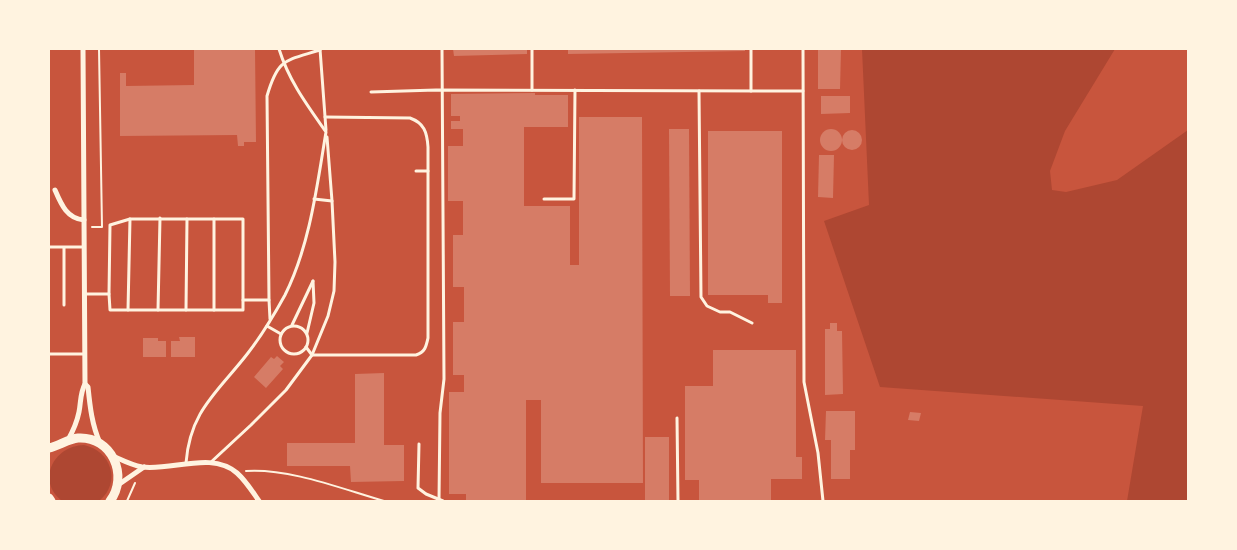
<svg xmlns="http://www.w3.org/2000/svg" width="1237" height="550" font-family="'IBM Plex Sans',sans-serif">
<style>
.green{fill:#ae4732}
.building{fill:#d67c66}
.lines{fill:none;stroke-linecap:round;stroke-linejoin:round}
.path{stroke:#fff3e0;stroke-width:2}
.service{stroke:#fff3e0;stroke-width:3}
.minor{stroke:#fff3e0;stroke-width:5}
.secondary{stroke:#fff3e0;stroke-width:9}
</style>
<rect width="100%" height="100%" fill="#c8553d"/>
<g class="green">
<polygon points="862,49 1115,49 1065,131 1050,171 1052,190 1066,192 1117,180 1188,130 1188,501 1127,501 1143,406 880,387 824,221 869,205"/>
<path d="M84 445C111 451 122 482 99 501H62C36 481 53 446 84 445Z"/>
</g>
<g class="building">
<polygon points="194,49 255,49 256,142 244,142 244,146 238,146 237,135 120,136 120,73 126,73 126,86 194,85"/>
<polygon points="453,49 527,49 527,54 454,56"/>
<polygon points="568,49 745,49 745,51 568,54"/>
<polygon points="818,49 841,49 840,89 818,89"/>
<polygon points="535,93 535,95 568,95 568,127 524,127 524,206 570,206 570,265 579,265 579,117 642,117 643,483 541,483 541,400 526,400 526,501 466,501 466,494 449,494 449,392 464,392 464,375 453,375 453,322 464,322 464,287 453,287 453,235 463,235 463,201 448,201 448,146 463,146 463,129 451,129 451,121 460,121 460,116 451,116 451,94"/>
<polygon points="821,96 850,96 850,113 821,114"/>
<polygon points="669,129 689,129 690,296 670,296"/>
<circle cx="831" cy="140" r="11"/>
<circle cx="852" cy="140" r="10"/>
<polygon points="708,131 782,131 782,303 768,303 768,295 708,295"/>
<polygon points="819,155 834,155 833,198 818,197"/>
<polygon points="830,323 837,323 837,331 842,331 843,394 825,395 825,329 830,329"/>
<polygon points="179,337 195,337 195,357 171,357 171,341 180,341"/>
<polygon points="143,338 158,338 158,341 166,341 166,357 143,357"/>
<polygon points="713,350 796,350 796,457 802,457 802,479 771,479 771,501 699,501 699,480 685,480 685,386 713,386"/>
<polygon points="277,356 284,362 280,366 283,369 266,388 254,377 271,357 274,359"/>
<polygon points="384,373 384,445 404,445 404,481 351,482 350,466 287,466 287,443 355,443 355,374"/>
<polygon points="826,411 855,411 855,450 850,450 850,479 831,479 831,440 825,440"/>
<polygon points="910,412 921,413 919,421 908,420"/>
<rect x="645" y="437" width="24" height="64"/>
</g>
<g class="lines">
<g class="path">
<polyline points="92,227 102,227 99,49"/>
<path d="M246 471C289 468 342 489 384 501"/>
<polyline points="127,501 135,483"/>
</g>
<g class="service">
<polyline points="320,49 326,130"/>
<polyline points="532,49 532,90"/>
<polyline points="803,49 804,382 818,453 823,501"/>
<polyline points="699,91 701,297 707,306 720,312 730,312 752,323"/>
<polyline points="751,91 751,49"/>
<polyline points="371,92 436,90 803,91"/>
<polyline points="416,171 428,171"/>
<polyline points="314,199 332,201"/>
<polyline points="544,199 574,199 575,90"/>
<polyline points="49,247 84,247"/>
<polyline points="64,248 64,305"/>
<polyline points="84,294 109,294 110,225 130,219 243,219 243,300 269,300"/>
<polyline points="109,294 110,310 243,310 243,300"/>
<polyline points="128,310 130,219"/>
<polyline points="158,310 160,218"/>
<polyline points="186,310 187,219"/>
<polyline points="214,310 214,219"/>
<path d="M270 319 269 300 267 96C278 58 285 61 320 50"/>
<polyline points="292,325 313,281"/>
<polyline points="267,326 281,334"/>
<circle cx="294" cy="340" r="14"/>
<polyline points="307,333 314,303 313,281"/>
<path d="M306 347 312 355H416C425 352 426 347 428 338V147C427 132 424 123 410 118L325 117"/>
<polyline points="49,354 84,354"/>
<polyline points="677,418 678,501"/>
<polyline points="419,444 418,488 426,494 443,501"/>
<path d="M186 463C190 410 218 392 248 353 262 335 274 315 285 295 310 245 317 186 326 132 307 105 289 81 279 49"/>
<polyline points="210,463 251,425 286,390 312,355 328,316 334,291 335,262 332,201 327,137"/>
<polyline points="439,500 440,413 444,379 442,49"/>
</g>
<g class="minor">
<path d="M55 190C61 204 67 219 84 220"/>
<path d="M85 384 88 387C90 407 92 425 100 443"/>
<path d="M68 440C73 431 77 422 79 412 81 402 80 393 85 384L83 49"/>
<path d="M113 456C122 460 132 465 142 467 172 471 212 451 237 473 246 481 252 491 259 501"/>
<polyline points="118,485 144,467"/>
</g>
<g class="secondary">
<path d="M49 448C59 446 68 439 78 438 112 436 129 476 110 501"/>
<polyline points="49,498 51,501"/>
</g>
</g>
<rect width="1237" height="550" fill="none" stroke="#fff3e0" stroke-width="100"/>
</svg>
